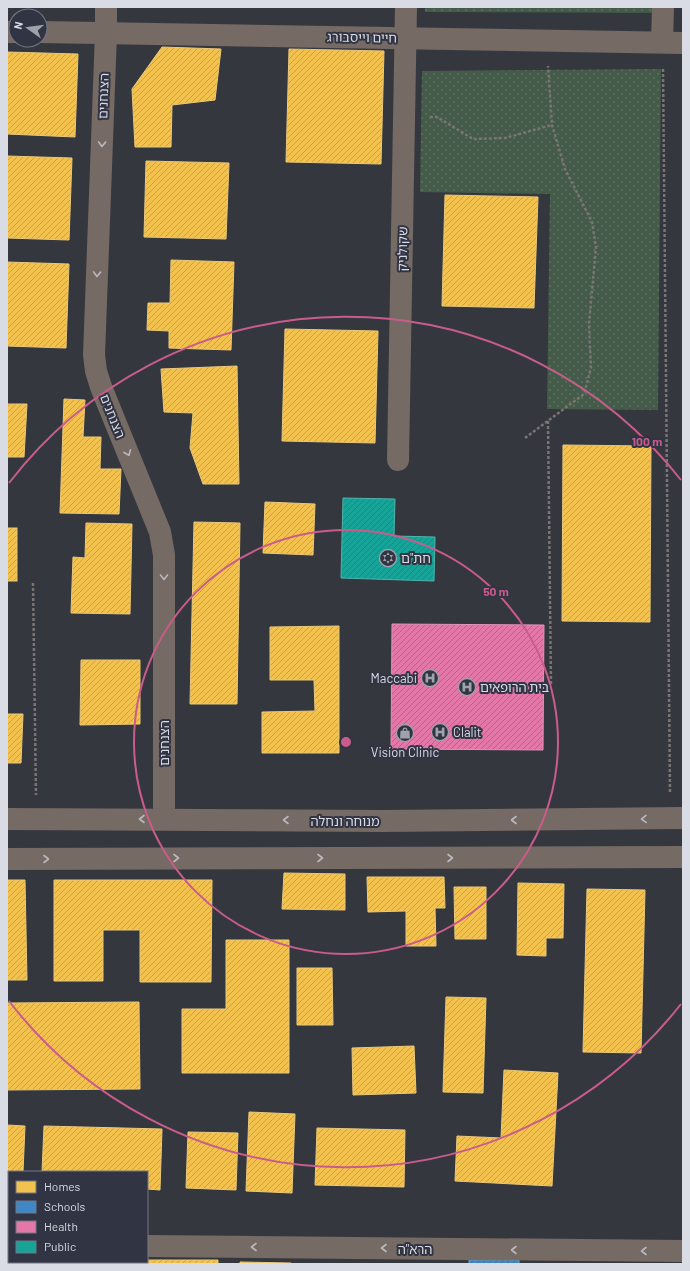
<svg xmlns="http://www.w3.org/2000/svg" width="690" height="1271" font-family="Barlow,'Noto Sans Hebrew',sans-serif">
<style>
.park{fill:url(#park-dots)}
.homes{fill:url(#homes-hatch);stroke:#eac97b}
.schools{fill:url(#schools-hatch);stroke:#6da1cf}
.health{fill:url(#health-hatch);stroke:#e095ba}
.public{fill:url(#public-hatch);stroke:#51b4af}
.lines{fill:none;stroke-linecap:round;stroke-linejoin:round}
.path{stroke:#7a7472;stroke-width:2.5;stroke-dasharray:3 2;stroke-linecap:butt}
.minor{stroke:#756a64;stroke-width:22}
.tertiary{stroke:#756a64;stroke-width:22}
.oneway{stroke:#bbb9be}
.ring{fill:none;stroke:#ca5c8b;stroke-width:2}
.labels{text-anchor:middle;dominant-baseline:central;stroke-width:4;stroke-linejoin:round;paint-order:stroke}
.street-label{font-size:13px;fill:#d9dbe5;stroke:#313443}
.poi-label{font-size:13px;fill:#d9dbe5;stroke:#313443;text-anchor:start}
.centre{fill:#ca5c8b;stroke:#313443;stroke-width:2}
.ring-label{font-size:12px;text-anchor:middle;font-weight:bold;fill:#ca5c8b;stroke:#313443;stroke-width:4;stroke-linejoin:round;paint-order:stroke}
</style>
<defs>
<pattern id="park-dots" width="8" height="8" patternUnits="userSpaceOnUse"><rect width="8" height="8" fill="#455b49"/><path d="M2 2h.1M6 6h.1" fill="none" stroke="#5f7263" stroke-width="1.8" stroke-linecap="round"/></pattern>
<pattern id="homes-hatch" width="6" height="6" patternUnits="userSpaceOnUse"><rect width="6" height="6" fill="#f2c14e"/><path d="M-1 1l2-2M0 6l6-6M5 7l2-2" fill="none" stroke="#c6a14c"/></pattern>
<pattern id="schools-hatch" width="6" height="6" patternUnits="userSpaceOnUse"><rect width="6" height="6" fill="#3f88c5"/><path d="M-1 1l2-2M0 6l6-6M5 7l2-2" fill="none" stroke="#407098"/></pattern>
<pattern id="health-hatch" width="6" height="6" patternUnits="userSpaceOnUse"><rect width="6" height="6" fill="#e377a8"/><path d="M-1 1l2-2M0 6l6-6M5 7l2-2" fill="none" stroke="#b2678a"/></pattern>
<pattern id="public-hatch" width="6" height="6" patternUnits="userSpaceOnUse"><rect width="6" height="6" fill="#17a398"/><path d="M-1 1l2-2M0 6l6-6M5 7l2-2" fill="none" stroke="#24867f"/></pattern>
</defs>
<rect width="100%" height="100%" fill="#35373f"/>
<g class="park">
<polygon points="425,7 668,7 668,13 425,12"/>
<polygon points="661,69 658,410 547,409 550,194 420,192 422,71"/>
</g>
<g class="homes">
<polygon points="162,47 221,49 215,100 172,105 171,147 135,147 132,89"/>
<polygon points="289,49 384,51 381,164 286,162"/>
<polygon points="7,52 78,54 75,137 7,134"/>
<polygon points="7,156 72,158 69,240 7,238"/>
<polygon points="146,161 229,163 226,239 144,237"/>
<polygon points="445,195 538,197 534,308 442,306"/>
<polygon points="171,260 234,262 231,350 169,348 169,331 147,330 148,303 170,303"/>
<polygon points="7,262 69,264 66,348 7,346"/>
<polygon points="285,329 378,331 375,443 282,441"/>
<polygon points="237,366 239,484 203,484 190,448 193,413 164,412 161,369"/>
<polygon points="64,399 85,400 83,437 101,437 100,469 121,469 119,514 60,513"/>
<polygon points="7,404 27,404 24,457 7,457"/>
<polygon points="563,445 651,446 650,622 562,621"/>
<polygon points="265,502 315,504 313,555 263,553"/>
<polygon points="194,522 240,523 237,704 190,704"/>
<polygon points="86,523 132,524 130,614 71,613 73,557 85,558"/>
<rect x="7" y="528" width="10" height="53"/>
<polygon points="339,626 339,753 262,753 262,712 315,711 314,680 270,680 270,627"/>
<polygon points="81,660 140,660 140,724 80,725"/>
<polygon points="7,714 23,714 21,763 7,763"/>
<polygon points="284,873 345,874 345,910 282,909"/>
<polygon points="367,877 444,877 445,908 435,908 436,946 406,946 406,911 368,912"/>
<polygon points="7,880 25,880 27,980 7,980"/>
<polygon points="54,880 212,880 211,982 140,982 140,930 103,930 103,981 54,981"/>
<polygon points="518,883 564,884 563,938 546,938 546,956 517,955"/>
<polygon points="454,887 486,887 486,939 455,939"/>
<polygon points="587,889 645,890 641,1053 583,1052"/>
<polygon points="226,940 289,940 289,1073 182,1073 182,1009 226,1009"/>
<polygon points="297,968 332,968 333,1025 297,1025"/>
<polygon points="446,997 486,998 483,1093 443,1092"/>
<polygon points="139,1002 140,1089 7,1090 7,1003"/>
<polygon points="414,1046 416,1093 353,1095 352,1048"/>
<polygon points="504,1070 558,1073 552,1186 455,1181 457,1136 501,1138"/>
<polygon points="249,1112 295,1114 292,1193 246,1191"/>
<polygon points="7,1125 25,1126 23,1172 9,1172 9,1191 7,1191"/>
<polygon points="44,1126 162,1129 160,1190 147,1189 147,1172 42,1172"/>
<polygon points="317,1128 405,1130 404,1187 315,1185"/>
<polygon points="188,1132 238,1133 236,1190 186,1188"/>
<polygon points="147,1260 218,1260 218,1264 144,1264 144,1262 147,1262"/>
<polygon points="240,1262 291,1263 291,1264 240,1264"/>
</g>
<rect class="schools" x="469" y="1260" width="50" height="4"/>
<polygon class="health" points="392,624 544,625 543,750 391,749"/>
<polygon class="public" points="343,498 395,499 394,536 435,537 434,581 341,578"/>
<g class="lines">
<g class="path">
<polyline points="663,69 670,792"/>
<polyline points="430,117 437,117 473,139 505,138 552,125"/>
<polyline points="548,421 551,686"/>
<polyline points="525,438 584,394 591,368 589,324 596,247 592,222 565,169 552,125 548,66"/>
<polyline points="33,583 36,795"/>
</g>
<g class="minor">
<polyline points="106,7 106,33 94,355 96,371 101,387 160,532 164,555 164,819"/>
<polyline points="7,32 16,32"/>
<polyline points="40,32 683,43"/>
<polyline points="662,42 663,7"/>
<polyline points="398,460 406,7"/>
<polyline points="7,1245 9,1245"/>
<polyline points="147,1246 683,1251"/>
</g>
<g class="tertiary">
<polyline points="7,819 382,821 683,818"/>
<polyline points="7,859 683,857"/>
</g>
</g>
<defs><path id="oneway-chevron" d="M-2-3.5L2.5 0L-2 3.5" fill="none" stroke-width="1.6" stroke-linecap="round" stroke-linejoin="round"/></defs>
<g class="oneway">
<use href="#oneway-chevron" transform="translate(102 144) rotate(92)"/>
<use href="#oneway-chevron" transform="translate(97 274) rotate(92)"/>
<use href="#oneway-chevron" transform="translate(128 453) rotate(68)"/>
<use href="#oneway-chevron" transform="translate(164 577) rotate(90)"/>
<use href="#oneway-chevron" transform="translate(142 819) rotate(-180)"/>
<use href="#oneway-chevron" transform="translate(644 819) rotate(179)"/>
<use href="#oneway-chevron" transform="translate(286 820) rotate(-180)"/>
<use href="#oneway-chevron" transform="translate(514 820) rotate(180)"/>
<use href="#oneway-chevron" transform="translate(176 858)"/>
<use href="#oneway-chevron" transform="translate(320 858)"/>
<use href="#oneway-chevron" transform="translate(450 858)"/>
<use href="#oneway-chevron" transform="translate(46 859)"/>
<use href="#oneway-chevron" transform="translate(254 1247) rotate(-180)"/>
<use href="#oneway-chevron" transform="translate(384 1248) rotate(-180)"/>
<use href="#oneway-chevron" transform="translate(514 1250) rotate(-180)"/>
<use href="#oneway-chevron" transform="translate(644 1251) rotate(-180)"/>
</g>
<g class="ring">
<circle cx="346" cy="742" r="212"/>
<path d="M681 1004A425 425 0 0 1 9 1001M9 483A425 425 0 0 1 681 480"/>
</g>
<defs>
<g id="synagogue-ring" transform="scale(0.9)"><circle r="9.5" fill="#313443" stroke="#a0a2ab" stroke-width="1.5"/><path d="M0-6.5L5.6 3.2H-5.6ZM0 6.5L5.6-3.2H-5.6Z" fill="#a0a2ab"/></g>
<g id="hospital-ring" transform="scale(0.9)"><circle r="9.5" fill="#313443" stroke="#a0a2ab" stroke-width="1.5"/><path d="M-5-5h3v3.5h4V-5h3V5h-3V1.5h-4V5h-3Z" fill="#a0a2ab"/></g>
<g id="shop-ring" transform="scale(0.9)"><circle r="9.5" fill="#313443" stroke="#a0a2ab" stroke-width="1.5"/><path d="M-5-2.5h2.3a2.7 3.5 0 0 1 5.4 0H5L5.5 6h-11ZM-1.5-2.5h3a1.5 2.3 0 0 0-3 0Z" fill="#a0a2ab"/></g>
</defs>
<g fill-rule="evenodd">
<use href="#synagogue-ring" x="388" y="558"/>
<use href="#hospital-ring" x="430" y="678"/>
<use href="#hospital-ring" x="467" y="687"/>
<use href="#hospital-ring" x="440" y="732"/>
<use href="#shop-ring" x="405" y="733"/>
</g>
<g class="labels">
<g class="street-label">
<text transform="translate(362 37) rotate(1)">חיים וייסבורג</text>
<text transform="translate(103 96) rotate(-88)">הצנחנים</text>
<text transform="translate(402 249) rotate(-89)">שקולניק</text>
<text transform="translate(113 416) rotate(68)">הצנחנים</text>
<text transform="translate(164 743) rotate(-90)">הצנחנים</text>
<text x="345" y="821">מנוחה ונחלה</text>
<text x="415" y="1249">הרא"ה</text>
</g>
<g class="poi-label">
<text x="401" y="558">חת"ם</text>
<text x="417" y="678" text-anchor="end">Maccabi</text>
<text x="480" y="687">בית הרופאים</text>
<text x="453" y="732">Clalit</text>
<text x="405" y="752" text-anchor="middle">Vision Clinic</text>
</g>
</g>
<circle cx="346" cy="742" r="6" class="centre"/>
<g class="ring-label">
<text x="647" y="446">100 m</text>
<text x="496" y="596">50 m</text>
</g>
<rect width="690" height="1271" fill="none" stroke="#d9dbe5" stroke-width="16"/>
<rect x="8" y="1171" width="140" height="92" fill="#313443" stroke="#747784"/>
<rect x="16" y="1181" width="20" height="12" fill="#f2c14e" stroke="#747784"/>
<text x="44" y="1191" font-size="12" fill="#d9dbe5">Homes</text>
<rect x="16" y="1201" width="20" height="12" fill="#3f88c5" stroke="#747784"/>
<text x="44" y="1211" font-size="12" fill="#d9dbe5">Schools</text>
<rect x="16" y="1221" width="20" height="12" fill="#e377a8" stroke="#747784"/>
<text x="44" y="1231" font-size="12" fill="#d9dbe5">Health</text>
<rect x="16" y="1241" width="20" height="12" fill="#17a398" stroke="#747784"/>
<text x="44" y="1251" font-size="12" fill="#d9dbe5">Public</text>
<g transform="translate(28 28) rotate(284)"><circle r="19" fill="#313443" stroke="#747784"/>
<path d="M0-3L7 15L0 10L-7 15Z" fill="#a0a2ab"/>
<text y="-6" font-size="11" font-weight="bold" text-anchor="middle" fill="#d9dbe5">N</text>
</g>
</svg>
